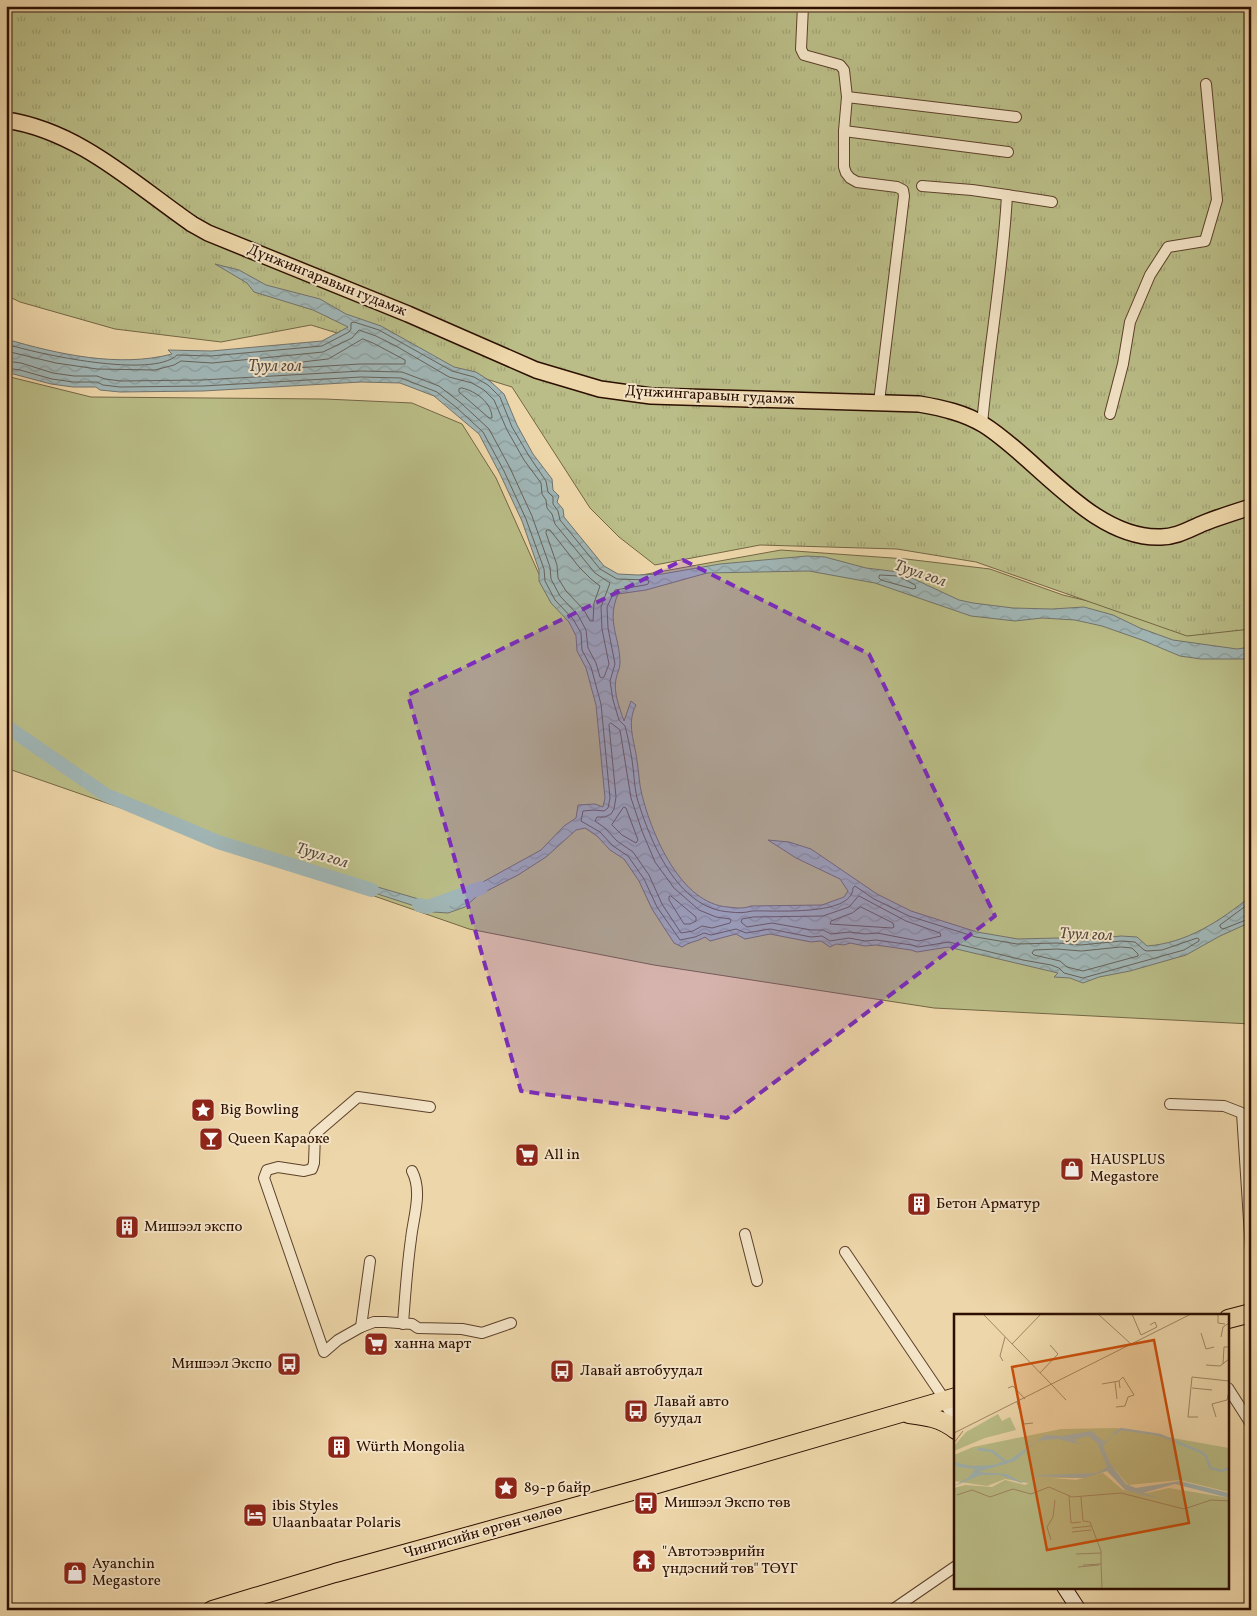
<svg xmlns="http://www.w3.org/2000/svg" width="1257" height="1616" font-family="Vollkorn,serif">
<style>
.grass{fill:#babd87;stroke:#746644}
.park{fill:url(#park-tufts);stroke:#746644}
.water{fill:url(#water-waves);stroke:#72736d}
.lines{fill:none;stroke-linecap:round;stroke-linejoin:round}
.shore{stroke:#66625b;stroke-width:1}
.river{stroke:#a0b6b6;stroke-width:14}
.street-casing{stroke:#5d412a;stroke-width:12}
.secondary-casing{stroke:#2d0f00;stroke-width:16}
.primary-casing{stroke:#2d0f00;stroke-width:18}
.highway-casing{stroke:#2d0f00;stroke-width:20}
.street{stroke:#f3e4c7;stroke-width:10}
.secondary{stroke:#f3e4c7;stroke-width:14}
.primary{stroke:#edd6a9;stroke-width:15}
.highway{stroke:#edd6a9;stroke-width:18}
.marked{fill:#7b2cbf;fill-opacity:0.2;stroke:#7b2cbf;stroke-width:4;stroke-dasharray:10 6;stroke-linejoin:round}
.labels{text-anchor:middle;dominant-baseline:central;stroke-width:4;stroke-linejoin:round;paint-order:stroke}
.street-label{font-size:15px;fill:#2d0f00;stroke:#f3e4c7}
.poi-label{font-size:15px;fill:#2d0f00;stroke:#f3e4c7;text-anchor:start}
.water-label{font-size:16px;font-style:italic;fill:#554940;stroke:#f3e4c7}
.inset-river{fill:none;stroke:#a0b6b6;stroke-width:2.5}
.inset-road{fill:none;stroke:#a08665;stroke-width:1}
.view{fill:#cc4e0a;fill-opacity:0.15;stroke:#cc4e0a;stroke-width:2.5}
.inset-edge{fill:none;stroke:#2d0f00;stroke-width:2.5}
</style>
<defs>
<pattern id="park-tufts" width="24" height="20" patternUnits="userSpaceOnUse" patternTransform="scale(1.25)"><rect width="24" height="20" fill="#babd87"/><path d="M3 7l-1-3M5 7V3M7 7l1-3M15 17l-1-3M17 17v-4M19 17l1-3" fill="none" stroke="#a0a173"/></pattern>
<pattern id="water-waves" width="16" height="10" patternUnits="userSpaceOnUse" patternTransform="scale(1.25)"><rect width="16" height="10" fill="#a0b6b6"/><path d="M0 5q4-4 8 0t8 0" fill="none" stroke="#8a9b9b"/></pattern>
</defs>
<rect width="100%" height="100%" fill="#edd6a9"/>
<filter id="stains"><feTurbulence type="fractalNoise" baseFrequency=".004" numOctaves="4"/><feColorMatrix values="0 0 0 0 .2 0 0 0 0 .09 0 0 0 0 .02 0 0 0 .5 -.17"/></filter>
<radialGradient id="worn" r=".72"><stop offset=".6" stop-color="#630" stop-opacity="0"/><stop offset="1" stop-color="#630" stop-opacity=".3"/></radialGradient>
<polygon class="grass" points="6,376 91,397 325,399 412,403 462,424 496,478 547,592 781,550 906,559 990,569 1063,595 1154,617 1251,595 1251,1024 934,1008 654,965 469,929 6,768"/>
<polygon class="park" points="6,6 1251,6 1251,629 1187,636 976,562 897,549 760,545 655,565 619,537 590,508 512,387 311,325 221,342 115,329 20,302 6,295"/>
<path class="water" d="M215 264 239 270 266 285 320 299 346 314 381 326 454 367 476 372 490 381 504 394 517 425 533 454 552 479 553 490 559 496 557 502 563 509 564 517 604 566 618 574 638 575 662 574 720 564 807 556 825 557 866 568 899 572 959 600 973 603 1013 608 1052 609 1084 607 1113 615 1140 628 1173 640 1237 649 1251 647V659H1201L1180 656 1142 640 1102 626 1075 620 1042 618 1015 621 971 616 875 583 809 571 707 573 646 590 618 594C606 622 620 637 620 663 620 669 617 673 616 679 613 692 620 709 624 721L631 701 636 705C626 724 635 742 637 761 639 772 639 784 642 795 652 835 681 904 728 907 736 908 743 909 751 906L822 905 844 897 848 891 840 879 796 858 768 840 789 842 811 849 877 894 911 911 977 932 1018 939 1057 938 1081 940 1121 936 1137 937 1147 946C1187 943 1220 921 1251 896V922L1220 936 1186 955 1130 971 1099 977 1083 983 1070 978 1054 977 1058 973 948 947 917 952 911 950 876 945 865 946 850 943 844 945 836 944 830 947 821 941 811 942 770 934 745 939 736 934 710 941 705 937C697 942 688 942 682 947L674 943 652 909 639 881 624 859 610 850 597 836 585 828 576 830 546 857 518 875 477 896 465 907 448 913 433 912 353 886 357 881 422 900 446 905 481 883 541 850 564 826 576 818 578 805 595 804 603 807 605 798 596 705 586 668 577 651 576 636 569 622 551 603 539 581V570L522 521 500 474 479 434 434 396 400 383 361 382 203 391 120 392 100 390 96 387H73L51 384 6 372V339C57 354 119 368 172 354L168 350 211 351 322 341 348 327 313 310 254 292 247 283Z"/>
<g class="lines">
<g class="shore">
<polygon points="363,339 373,343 405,360 405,364 360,364 294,368 291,366 293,363 328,359"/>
<path d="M6 344C38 354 152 379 177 355L211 356 322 346 349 332 351 329V323L354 322 379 330 452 371 474 377 488 385 500 397 512 427 529 456 546 481 548 492 553 497V504L558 511 560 520 600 569 617 579 647 580 649 581 648 584 645 585 615 590 607 607 608 628 615 664 610 681 613 700 619 720 625 726C628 737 630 748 632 760 634 772 634 785 637 798 650 841 677 909 730 912 738 913 744 913 752 911 773 910 852 917 853 888L855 886 874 899 909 916 976 937 1017 944 1057 943 1081 945 1121 941 1135 942 1144 950 1147 951 1162 950 1197 938 1199 939V941L1184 950 1083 978 1064 973 1059 968 1051 965 1023 960 949 942 918 947 912 945 876 940 865 941 849 938 830 941 822 936 811 937 770 929 746 933 736 929 711 935 704 933 695 937 680 940 657 907 644 879 628 856 613 846 600 832 581 821 583 811 594 810 604 811 608 808 610 798 601 704 591 667 582 650 581 633 573 619 555 600 545 581 544 569 526 519 504 471 483 432 457 408 437 392 401 378 361 377 203 386 120 387 103 385 97 382H73L52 379 20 370 6 368"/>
<polyline points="6,351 56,363 97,369 155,370 174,365 181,361 212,363 323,352 352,338 359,330 376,336 396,346 449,377 472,383 484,390 494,400 507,430 524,460 541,483 542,494 546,500 547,508 552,514 555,524 595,573 610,583 601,607 602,629 609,664 604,677 602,678 600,677 596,663 588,648 586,630 578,615 560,596 551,579 550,567 532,516 510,468 489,429 461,403 439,386 402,372 361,371 202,380 121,381 105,379 97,376 74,376 53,373 21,363 6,361"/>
<path d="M462 388C476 391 492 403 492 418H489L459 392V389Z"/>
<polygon points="547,530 550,530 579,567 591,579 600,586 594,603 593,621 590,621 584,610 566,591 558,578 557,565 546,533"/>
<polygon points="880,575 898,576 915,585 916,588 913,589 881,580 879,578"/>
<polygon points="611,723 620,730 631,798 642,831 655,862 674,888 699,910 716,917 730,919 731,921 730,923 712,928 702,926 693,931 681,933 662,904 649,875 633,852 617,841 605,828 595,821 597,817 605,817 611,814 614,809 616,797 609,725"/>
<polygon points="624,807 626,808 638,840 636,843 622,835 612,825"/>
<polygon points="671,896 696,917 696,921 690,924 684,924 669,900 669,897"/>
<polygon points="859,896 906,921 940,933 941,936 919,941 877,933 865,934 850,932 831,934 823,930 811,930 772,923 747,927 741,922 742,919 753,917 823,916 849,907"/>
<polyline points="1251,902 1220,925 1220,927 1223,929 1251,918"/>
<polygon points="861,907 893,923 894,927 892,928 830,924 831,921 852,913"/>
<polygon points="1121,947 1132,948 1138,954 1138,956 1083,971 1067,967 1060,961 1034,955 1032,953 1034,950 1057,949 1081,951"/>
</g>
<g class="river">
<polyline points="6,726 106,795 218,842 372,890"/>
<polyline points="419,905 427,907 481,888"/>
</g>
<g class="street-casing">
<g id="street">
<polyline points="803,6 801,49 804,55 840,65 844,70 847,97 844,131 844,167 846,173 850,178 857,182 897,187 903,190 904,196 879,402"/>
<polyline points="847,97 1016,117"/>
<polyline points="844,131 1008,152"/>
<path d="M922 186 972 190 1007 195C1003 272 989 347 982 424"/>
<polyline points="1007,195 1052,202"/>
<polyline points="1110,414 1123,364 1130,322 1150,275 1168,247 1205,241 1217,200 1206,84"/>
<polyline points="1170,1104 1224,1106 1242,1113 1251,1251"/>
<polyline points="745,1234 757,1281"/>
<polyline points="845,1252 945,1400"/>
<polyline points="370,1261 361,1327 374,1322 385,1322 412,1324 418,1328 462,1329 482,1333 511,1323"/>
<path d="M403 1324C405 1296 407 1267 411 1239 413 1218 423 1192 412 1171"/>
<polyline points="361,1327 338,1340 324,1352 264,1178 267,1170 278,1167 304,1171 312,1169 314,1163 315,1134 358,1097 430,1107"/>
<polyline points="1228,1388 1251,1424"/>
<polyline points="892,1610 956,1566"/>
</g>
</g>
<g class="secondary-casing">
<g id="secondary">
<polyline points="945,1400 956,1418"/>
<polyline points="1064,1587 1079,1610"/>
</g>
</g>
<g class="primary-casing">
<path id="primary" d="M6 120C79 131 134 184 192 224L208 233 408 314 536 370 600 389 651 396 919 404C942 408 965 413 984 425 1037 458 1093 540 1161 537 1177 537 1189 529 1204 523 1219 517 1235 512 1251 507"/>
</g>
<g class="highway-casing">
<g id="highway">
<polyline points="1228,1319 1251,1313"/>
<path d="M909 1414C926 1416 941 1418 956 1430"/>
<polyline points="212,1610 335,1573 643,1488 956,1397"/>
</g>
</g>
<use href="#street" class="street"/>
<use href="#secondary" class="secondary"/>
<use href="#primary" class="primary"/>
<use href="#highway" class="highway"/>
</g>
<path class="marked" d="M683 560 869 654 995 916 727 1118 521 1091 408 695Z"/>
<defs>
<g id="sight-square" transform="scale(1.25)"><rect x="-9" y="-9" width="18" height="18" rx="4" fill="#8f2418" stroke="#f3e4c7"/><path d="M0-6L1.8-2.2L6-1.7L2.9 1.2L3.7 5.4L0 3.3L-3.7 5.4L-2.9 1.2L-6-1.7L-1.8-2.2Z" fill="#fff"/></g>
<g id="bar-square" transform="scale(1.25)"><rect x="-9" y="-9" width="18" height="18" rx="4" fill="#8f2418" stroke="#f3e4c7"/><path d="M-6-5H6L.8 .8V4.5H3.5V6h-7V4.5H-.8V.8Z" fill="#fff"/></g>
<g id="supermarket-square" transform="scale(1.25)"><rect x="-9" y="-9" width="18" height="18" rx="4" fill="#8f2418" stroke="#f3e4c7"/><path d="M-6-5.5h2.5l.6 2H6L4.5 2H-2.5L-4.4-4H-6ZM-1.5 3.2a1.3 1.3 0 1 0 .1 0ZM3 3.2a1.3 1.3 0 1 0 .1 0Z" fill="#fff"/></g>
<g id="shop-square" transform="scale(1.25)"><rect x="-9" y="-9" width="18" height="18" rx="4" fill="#8f2418" stroke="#f3e4c7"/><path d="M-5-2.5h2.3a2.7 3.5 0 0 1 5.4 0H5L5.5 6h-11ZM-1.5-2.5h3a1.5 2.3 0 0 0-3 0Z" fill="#fff"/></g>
<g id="building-square" transform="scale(1.25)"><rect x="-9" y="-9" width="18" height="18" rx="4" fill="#8f2418" stroke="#f3e4c7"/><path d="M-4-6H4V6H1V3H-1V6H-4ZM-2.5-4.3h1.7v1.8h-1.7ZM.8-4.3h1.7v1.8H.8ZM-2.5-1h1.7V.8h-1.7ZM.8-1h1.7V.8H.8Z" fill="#fff"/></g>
<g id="bus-square" transform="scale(1.25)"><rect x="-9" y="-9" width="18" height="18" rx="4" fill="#8f2418" stroke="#f3e4c7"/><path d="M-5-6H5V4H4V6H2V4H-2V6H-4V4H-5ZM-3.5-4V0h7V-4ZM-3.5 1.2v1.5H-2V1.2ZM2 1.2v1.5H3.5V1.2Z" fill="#fff"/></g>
<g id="hotel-square" transform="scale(1.25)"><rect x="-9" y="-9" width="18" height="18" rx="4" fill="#8f2418" stroke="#f3e4c7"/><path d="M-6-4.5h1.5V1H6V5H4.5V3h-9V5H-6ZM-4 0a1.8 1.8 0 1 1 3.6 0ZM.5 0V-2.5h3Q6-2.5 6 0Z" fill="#fff"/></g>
<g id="temple-square" transform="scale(1.25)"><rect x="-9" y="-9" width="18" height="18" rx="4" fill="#8f2418" stroke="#f3e4c7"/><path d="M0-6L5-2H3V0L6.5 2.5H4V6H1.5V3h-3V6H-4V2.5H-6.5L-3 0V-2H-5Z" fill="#fff"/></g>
</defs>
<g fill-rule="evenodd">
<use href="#sight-square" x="203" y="1110"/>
<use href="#bar-square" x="211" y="1139"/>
<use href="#supermarket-square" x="527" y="1155"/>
<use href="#shop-square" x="1072" y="1169"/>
<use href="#building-square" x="919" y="1204"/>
<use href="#building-square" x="127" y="1227"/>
<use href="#supermarket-square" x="376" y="1344"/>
<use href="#bus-square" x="289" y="1364"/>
<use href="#bus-square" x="562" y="1371"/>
<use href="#bus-square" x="636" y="1411"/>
<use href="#building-square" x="339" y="1447"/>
<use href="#sight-square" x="506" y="1488"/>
<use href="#bus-square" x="646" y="1503"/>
<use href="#hotel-square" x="255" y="1515"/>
<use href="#temple-square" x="644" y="1561"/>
<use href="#shop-square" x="75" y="1573"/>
</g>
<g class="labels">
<g class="street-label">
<text transform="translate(327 281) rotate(22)">Дүнжингаравын гудамж</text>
<text transform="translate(710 396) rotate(3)">Дүнжингаравын гудамж</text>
<text transform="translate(483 1532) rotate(-16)">Чингисийн өргөн чөлөө</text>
</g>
<g class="poi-label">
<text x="220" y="1110">Big Bowling</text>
<text x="228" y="1139">Queen Караоке</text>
<text x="544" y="1155">All in</text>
<text x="1090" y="1160">HAUSPLUS<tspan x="1090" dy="17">Megastore</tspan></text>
<text x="936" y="1204">Бетон Арматур</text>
<text x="144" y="1227">Мишээл экспо</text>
<text x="394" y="1344">ханна март</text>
<text x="272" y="1364" text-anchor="end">Мишээл Экспо</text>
<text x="580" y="1371">Лавай автобуудал</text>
<text x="654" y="1402">Лавай авто<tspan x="654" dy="17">буудал</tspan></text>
<text x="356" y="1447">Würth Mongolia</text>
<text x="524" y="1488">89-р байр</text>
<text x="664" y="1503">Мишээл Экспо төв</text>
<text x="272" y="1506">ibis Styles<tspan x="272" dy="17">Ulaanbaatar Polaris</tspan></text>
<text x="662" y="1552">"Автотээврийн<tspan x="662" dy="17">үндэсний төв" ТӨҮГ</tspan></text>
<text x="92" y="1564">Ayanchin<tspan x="92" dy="17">Megastore</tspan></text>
</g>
<g class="water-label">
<text x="275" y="367">Туул гол</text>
<text transform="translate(920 574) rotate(19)">Туул гол</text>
<text transform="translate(322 856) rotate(17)">Туул гол</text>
<text transform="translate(1086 935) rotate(2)">Туул гол</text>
</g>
</g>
<g transform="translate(954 1314)">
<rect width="275" height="275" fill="#edd6a9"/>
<path d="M44 100 48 107 56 103 62 116 31 124 0 137V132L12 118ZM162 114 275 134V178L226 166 174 171 160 154 135 164H91L79 170 51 165 33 172 0 167V141L19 133 107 115Z" fill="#babd87"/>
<path d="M149 159 169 176 193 179 215 174 275 184V275H0V174L11 171 38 173 51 166 71 171 87 163 122 166Z" fill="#babd87"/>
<path d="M166 115 176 116H165L149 132 156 149 172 170 182 174 226 167 275 179V184L221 170 189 179 205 184 193 182 171 176 153 157 130 164 81 162 67 169 46 161H27L0 172 15 163 21 155 4 153 0 148 17 152 39 151 57 145 91 121 107 122 137 117 151 128ZM134 122 143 129 153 153 143 159 85 161 67 168 53 160 24 158 61 147 83 127 104 125 128 131 120 126Z" fill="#a0b6b6" fill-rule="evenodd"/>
<path class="inset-river" d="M160 120 167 115 206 121 247 138 252 142 256 154 268 157 275 154M24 135 38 137 53 149"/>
<path class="inset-road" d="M29 0 98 71M144 0 177 30M178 0 187 21 203 13 201 8 196 11M264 0V9L271 10M247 19 252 35 260 33M267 23 269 13 275 9M58 30 87 0M49 47 46 42 51 23M269 50 270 33H275M252 51 266 52 275 45M86 59 104 40 96 31M161 68 163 85M148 70 165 67 166 74M98 71 112 86M54 74 59 72 71 85M238 74 258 76M63 88 70 110 79 109M162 93 171 92 174 83 180 81 169 63 165 67M244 103H234L238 63 275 67M262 103 258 90 273 86 275 77M0 119 237 0M0 129 9 117M3 181 18 176 36 183 59 175 77 180 95 173 118 183 167 179 230 195 257 186 275 187M115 182 117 209 127 208M127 183 129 207 136 208 147 237V250L129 251M118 214 137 212M118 218 137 216M97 226 93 213 99 203 101 186M122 240 147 239M147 249 148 275M124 253 145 251"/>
<path class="view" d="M200 26 235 209 93 236 58 53Z"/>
<rect width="275" height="275" class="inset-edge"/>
</g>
<rect width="1257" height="1616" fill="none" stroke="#edd6a9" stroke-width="25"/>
<rect x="8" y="8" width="1242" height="1601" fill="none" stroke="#2d0f00" stroke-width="2.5"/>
<rect x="12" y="12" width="1232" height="1591" fill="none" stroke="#2d0f00"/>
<rect width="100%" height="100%" filter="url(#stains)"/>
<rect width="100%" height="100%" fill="url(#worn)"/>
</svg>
